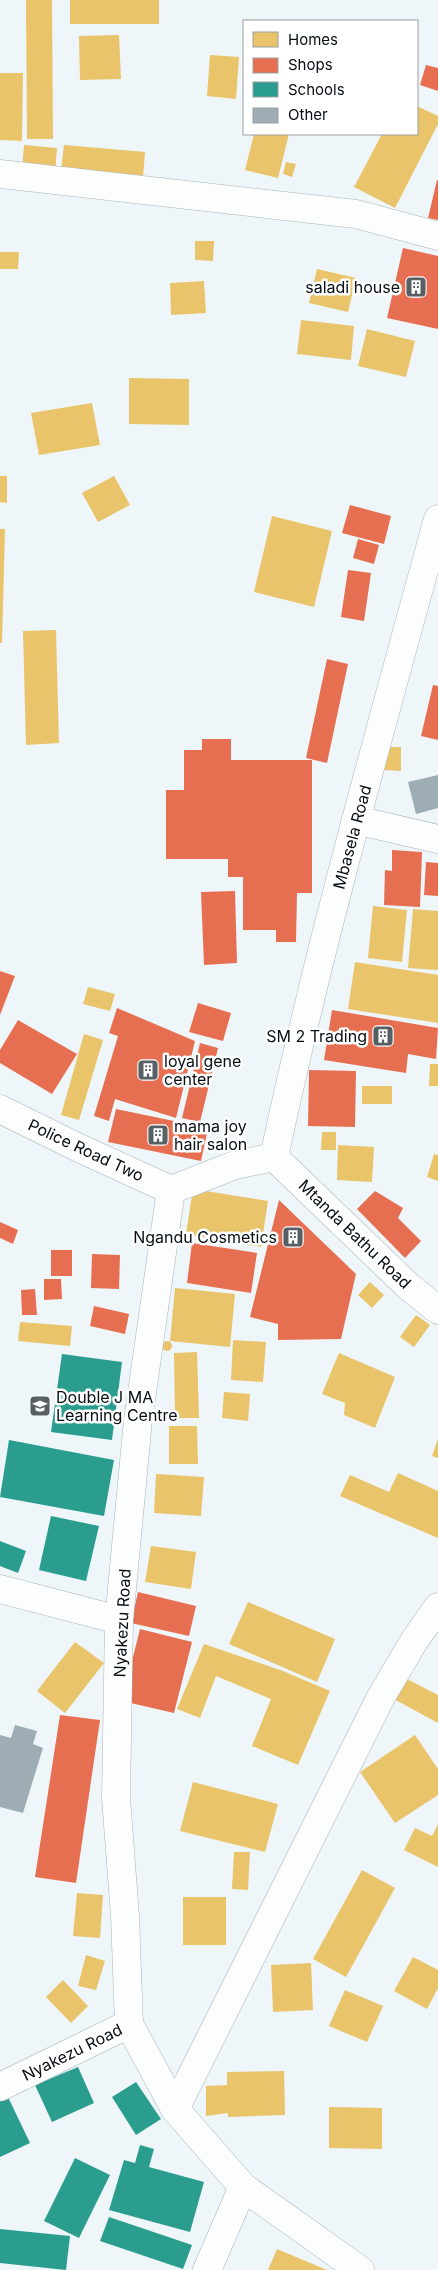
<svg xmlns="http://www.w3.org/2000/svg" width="438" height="2270" font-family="Inter,sans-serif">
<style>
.homes{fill:#e9c46a}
.shops{fill:#e76f51}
.schools{fill:#2a9d8f}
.building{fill:#9eadb3}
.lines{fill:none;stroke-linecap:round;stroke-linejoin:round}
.minor-casing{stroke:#aab3b7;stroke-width:29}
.minor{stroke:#fcfefe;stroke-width:28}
.labels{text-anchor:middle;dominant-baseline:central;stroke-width:5;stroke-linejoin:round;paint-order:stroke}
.poi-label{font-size:16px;fill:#040e13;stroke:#fff;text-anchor:end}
.street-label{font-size:16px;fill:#040e13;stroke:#fff}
</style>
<rect width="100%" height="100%" fill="#eef6f9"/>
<g class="homes">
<polygon points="26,0 52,0 53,139 27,139"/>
<rect x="70" y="0" width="89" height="24"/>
<polygon points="119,35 121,79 80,80 79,36"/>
<polygon points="210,55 239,57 236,99 207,96"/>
<polygon points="0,73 23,73 22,141 0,140"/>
<polygon points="417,106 438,116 438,124 395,208 354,187 382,134 417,134"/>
<polygon points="254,134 289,134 278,178 245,170"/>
<polygon points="24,145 57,148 55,174 22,171"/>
<polygon points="64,145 145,152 143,177 61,170"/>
<polygon points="286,162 296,164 292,177 283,174"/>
<polygon points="195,241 214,241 213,261 195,260"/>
<polygon points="0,252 19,252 18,269 0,269"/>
<polygon points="317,269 356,278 348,312 309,303"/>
<polygon points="204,281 206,313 171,315 170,283"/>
<polygon points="301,320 354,326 351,360 297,354"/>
<polygon points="367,329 415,341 406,377 358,366"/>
<polygon points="129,378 189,379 189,425 129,424"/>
<polygon points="92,403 100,445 39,455 31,413"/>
<polygon points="0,476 7,476 7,503 0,502"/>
<polygon points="114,476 130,505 98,522 82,493"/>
<polygon points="272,516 332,531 314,607 254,592"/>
<polygon points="0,529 5,529 2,643 0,643"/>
<polygon points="56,630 59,743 26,745 23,631"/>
<polygon points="385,747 401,747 401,771 384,770"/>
<polygon points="373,906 407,910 402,962 368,958"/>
<polygon points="413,909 438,911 438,970 408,968"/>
<polygon points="355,962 438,975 438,1023 348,1009"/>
<polygon points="88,987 115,994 110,1011 83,1004"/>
<polygon points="84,1034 103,1040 79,1120 61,1115"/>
<polygon points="430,1064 438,1064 438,1086 429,1086"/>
<rect x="362" y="1086" width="30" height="18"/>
<polygon points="322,1132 336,1132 336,1150 321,1150"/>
<polygon points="338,1145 374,1147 372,1182 337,1180"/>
<polygon points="434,1154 438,1155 438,1181 427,1177"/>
<polygon points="193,1189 268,1201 261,1247 186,1234"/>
<polygon points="370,1282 384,1295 372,1308 358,1295"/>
<polygon points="175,1288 235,1294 230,1347 170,1341"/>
<polygon points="416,1315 430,1325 414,1347 400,1337"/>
<polygon points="20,1322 72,1326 70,1346 18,1341"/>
<polygon points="233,1340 266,1342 263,1382 231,1380"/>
<circle cx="167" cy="1346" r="5"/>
<polygon points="197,1352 199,1418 175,1418 174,1353"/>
<polygon points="339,1353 395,1377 375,1428 344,1415 345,1403 322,1394"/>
<polygon points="224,1392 250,1394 248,1421 222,1418"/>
<polygon points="169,1426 197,1426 198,1464 169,1464"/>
<polygon points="438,1439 438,1458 432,1456"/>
<polygon points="398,1473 438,1491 438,1538 340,1496 350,1475 389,1492"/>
<polygon points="156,1474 204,1477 201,1516 154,1513"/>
<polygon points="151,1546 196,1552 191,1589 145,1582"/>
<polygon points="248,1602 335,1639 317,1682 229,1644"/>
<polygon points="75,1642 104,1663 65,1713 37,1691"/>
<polygon points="204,1644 283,1671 330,1691 298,1765 252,1746 271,1699 216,1676 200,1718 177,1709"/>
<polygon points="403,1677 438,1695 438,1723 392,1698"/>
<polygon points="415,1735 438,1769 438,1795 395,1823 360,1772"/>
<polygon points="193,1782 278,1804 265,1852 180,1831"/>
<polygon points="438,1824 438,1867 404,1850 415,1828 432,1836"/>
<polygon points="234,1852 250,1852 248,1890 232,1889"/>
<polygon points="362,1870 395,1888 346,1977 313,1959"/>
<polygon points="77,1893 103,1895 100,1938 73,1936"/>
<rect x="183" y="1897" width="43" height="48"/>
<polygon points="86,1955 105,1961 96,1990 78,1986"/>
<polygon points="413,1957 438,1970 438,1988 427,2009 394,1991"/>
<polygon points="311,1963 313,2010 273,2012 271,1965"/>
<polygon points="63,1980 88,2006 71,2023 46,1997"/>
<polygon points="345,1990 383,2006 367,2042 329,2026"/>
<polygon points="284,2071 285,2115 228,2117 228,2113 206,2116 206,2086 227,2085 227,2072"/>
<polygon points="329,2107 382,2108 382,2149 329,2148"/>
<polygon points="277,2249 327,2270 268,2270"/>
</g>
<g class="shops">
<polygon points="426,65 438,68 438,91 420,85"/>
<polygon points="437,180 438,180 438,220 428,218"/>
<polygon points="403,248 438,256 438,329 387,318"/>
<polygon points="350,505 391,516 384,544 342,533"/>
<polygon points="358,539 379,545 374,564 353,558"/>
<polygon points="348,570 371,573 364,621 341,617"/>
<polygon points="327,659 348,664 327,763 306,758"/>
<polygon points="433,685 438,686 438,740 421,736"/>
<polygon points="202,739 231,739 231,760 312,760 312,893 297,893 296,942 276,942 276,930 243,930 243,877 228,877 228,859 166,859 166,790 184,790 184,750 202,750"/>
<polygon points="392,850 422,852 420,907 384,905 385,870 392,871"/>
<polygon points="426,862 438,863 438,896 424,895"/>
<polygon points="235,891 237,963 204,965 201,892"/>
<polygon points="0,971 15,976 0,1015"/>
<polygon points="198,1003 231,1013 223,1041 189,1032"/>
<polygon points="117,1008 195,1041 176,1118 115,1099 109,1121 94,1116 118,1036 109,1033"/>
<polygon points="332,1010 438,1028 436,1059 408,1054 406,1073 324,1060"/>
<polygon points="18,1020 77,1054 52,1094 0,1063 0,1050"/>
<polygon points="200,1043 218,1048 200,1122 182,1118"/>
<polygon points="309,1070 356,1071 355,1127 308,1126"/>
<polygon points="116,1109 208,1128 201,1161 108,1142"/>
<polygon points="375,1191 403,1208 398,1218 421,1241 405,1258 357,1209"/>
<polygon points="279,1200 356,1274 341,1339 278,1340 278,1324 250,1317"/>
<polygon points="0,1222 18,1230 13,1244 0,1238"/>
<polygon points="192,1243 257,1253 251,1293 187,1283"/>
<rect x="51" y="1250" width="21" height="26"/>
<polygon points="92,1254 120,1255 119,1289 91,1288"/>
<polygon points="44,1279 61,1279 62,1299 44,1300"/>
<polygon points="35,1289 37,1315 22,1315 21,1290"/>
<polygon points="94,1306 129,1314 125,1334 90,1326"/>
<polygon points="138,1592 196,1606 189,1636 131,1623"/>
<polygon points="140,1629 192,1642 174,1713 122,1701"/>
<polygon points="60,1715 100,1720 76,1883 35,1877"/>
</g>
<g class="schools">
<polygon points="62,1354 122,1362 112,1440 51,1432"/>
<polygon points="9,1440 114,1460 104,1516 0,1497"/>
<polygon points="51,1516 99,1526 86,1581 39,1570"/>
<polygon points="0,1541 26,1551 18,1573 0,1566"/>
<polygon points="78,2067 94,2103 52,2122 35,2085"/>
<polygon points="136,2082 161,2119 136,2135 112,2097"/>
<polygon points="8,2097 30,2143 0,2157 0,2101"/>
<polygon points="140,2145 154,2149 149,2167 204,2182 190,2232 109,2210 124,2160 135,2163"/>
<polygon points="75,2158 110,2175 79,2238 44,2221"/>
<polygon points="109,2217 192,2245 183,2269 100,2241"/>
<polygon points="0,2229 70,2236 66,2270 0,2263"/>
</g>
<g class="building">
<polygon points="438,775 438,808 416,814 408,782"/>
<polygon points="15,1725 37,1731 33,1744 43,1748 23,1813 0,1807 0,1735 11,1738"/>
</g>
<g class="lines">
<g class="minor-casing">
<g id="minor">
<polyline points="0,174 356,214 438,236"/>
<polyline points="356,820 438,839"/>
<polyline points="0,1109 79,1148 171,1190"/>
<path d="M274 1157C320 942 380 731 438 519"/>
<polyline points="274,1157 408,1286 438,1310"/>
<polyline points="171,1190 235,1165 274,1157"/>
<polyline points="0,1589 119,1620"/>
<polyline points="129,2024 175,2109 243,2187 360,2270"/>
<polyline points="0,2087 129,2024 125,1916 116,1798 119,1620 138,1420 171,1190"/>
<polyline points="175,2109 381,1697 414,1641 438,1607"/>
<polyline points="207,2270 243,2187"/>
</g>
</g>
<use href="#minor" class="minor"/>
</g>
<defs>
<g id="building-square" transform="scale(1.125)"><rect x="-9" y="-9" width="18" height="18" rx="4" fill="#565f64" stroke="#fff"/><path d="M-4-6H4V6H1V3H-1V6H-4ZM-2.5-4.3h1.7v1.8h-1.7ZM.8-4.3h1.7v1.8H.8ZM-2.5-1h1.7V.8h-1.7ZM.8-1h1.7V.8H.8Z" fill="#fff"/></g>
<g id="school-square" transform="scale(1.125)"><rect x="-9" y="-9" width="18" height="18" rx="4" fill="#565f64" stroke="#fff"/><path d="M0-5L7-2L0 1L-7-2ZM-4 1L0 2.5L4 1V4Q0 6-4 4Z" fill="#fff"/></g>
</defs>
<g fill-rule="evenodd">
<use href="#building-square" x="416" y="287"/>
<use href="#building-square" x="383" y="1036"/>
<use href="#building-square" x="148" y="1070"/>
<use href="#building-square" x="158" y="1135"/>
<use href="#building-square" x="293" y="1237"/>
<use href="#school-square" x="40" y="1406"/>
</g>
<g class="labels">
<g class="poi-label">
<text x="400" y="287">saladi house</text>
<text x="367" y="1036">SM 2 Trading</text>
<text x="164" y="1061" text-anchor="start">loyal gene<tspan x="164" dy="18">center</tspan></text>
<text x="174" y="1126" text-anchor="start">mama joy<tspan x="174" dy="18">hair salon</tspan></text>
<text x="277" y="1237">Ngandu Cosmetics</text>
<text x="56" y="1397" text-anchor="start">Double J MA<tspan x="56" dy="18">Learning Centre</tspan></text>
</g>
<g class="street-label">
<text transform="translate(352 837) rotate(-75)">Mbasela Road</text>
<text transform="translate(86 1150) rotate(25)">Police Road Two</text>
<text transform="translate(355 1234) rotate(44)">Mtanda Bathu Road</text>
<text transform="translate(122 1623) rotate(-87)">Nyakezu Road</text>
<text transform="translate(72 2052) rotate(-26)">Nyakezu Road</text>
</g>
</g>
<rect x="243" y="20" width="175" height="115" fill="#ffffff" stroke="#9b9fa1"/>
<rect x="253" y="32" width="25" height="15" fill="#e9c46a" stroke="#9b9fa1"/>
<text x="288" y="45" font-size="15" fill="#040e13">Homes</text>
<rect x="253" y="58" width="25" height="15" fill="#e76f51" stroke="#9b9fa1"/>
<text x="288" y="70" font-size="15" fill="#040e13">Shops</text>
<rect x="253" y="82" width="25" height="15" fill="#2a9d8f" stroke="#9b9fa1"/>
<text x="288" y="95" font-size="15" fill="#040e13">Schools</text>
<rect x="253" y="108" width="25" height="15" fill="#9eadb3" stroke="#9b9fa1"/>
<text x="288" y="120" font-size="15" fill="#040e13">Other</text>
</svg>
